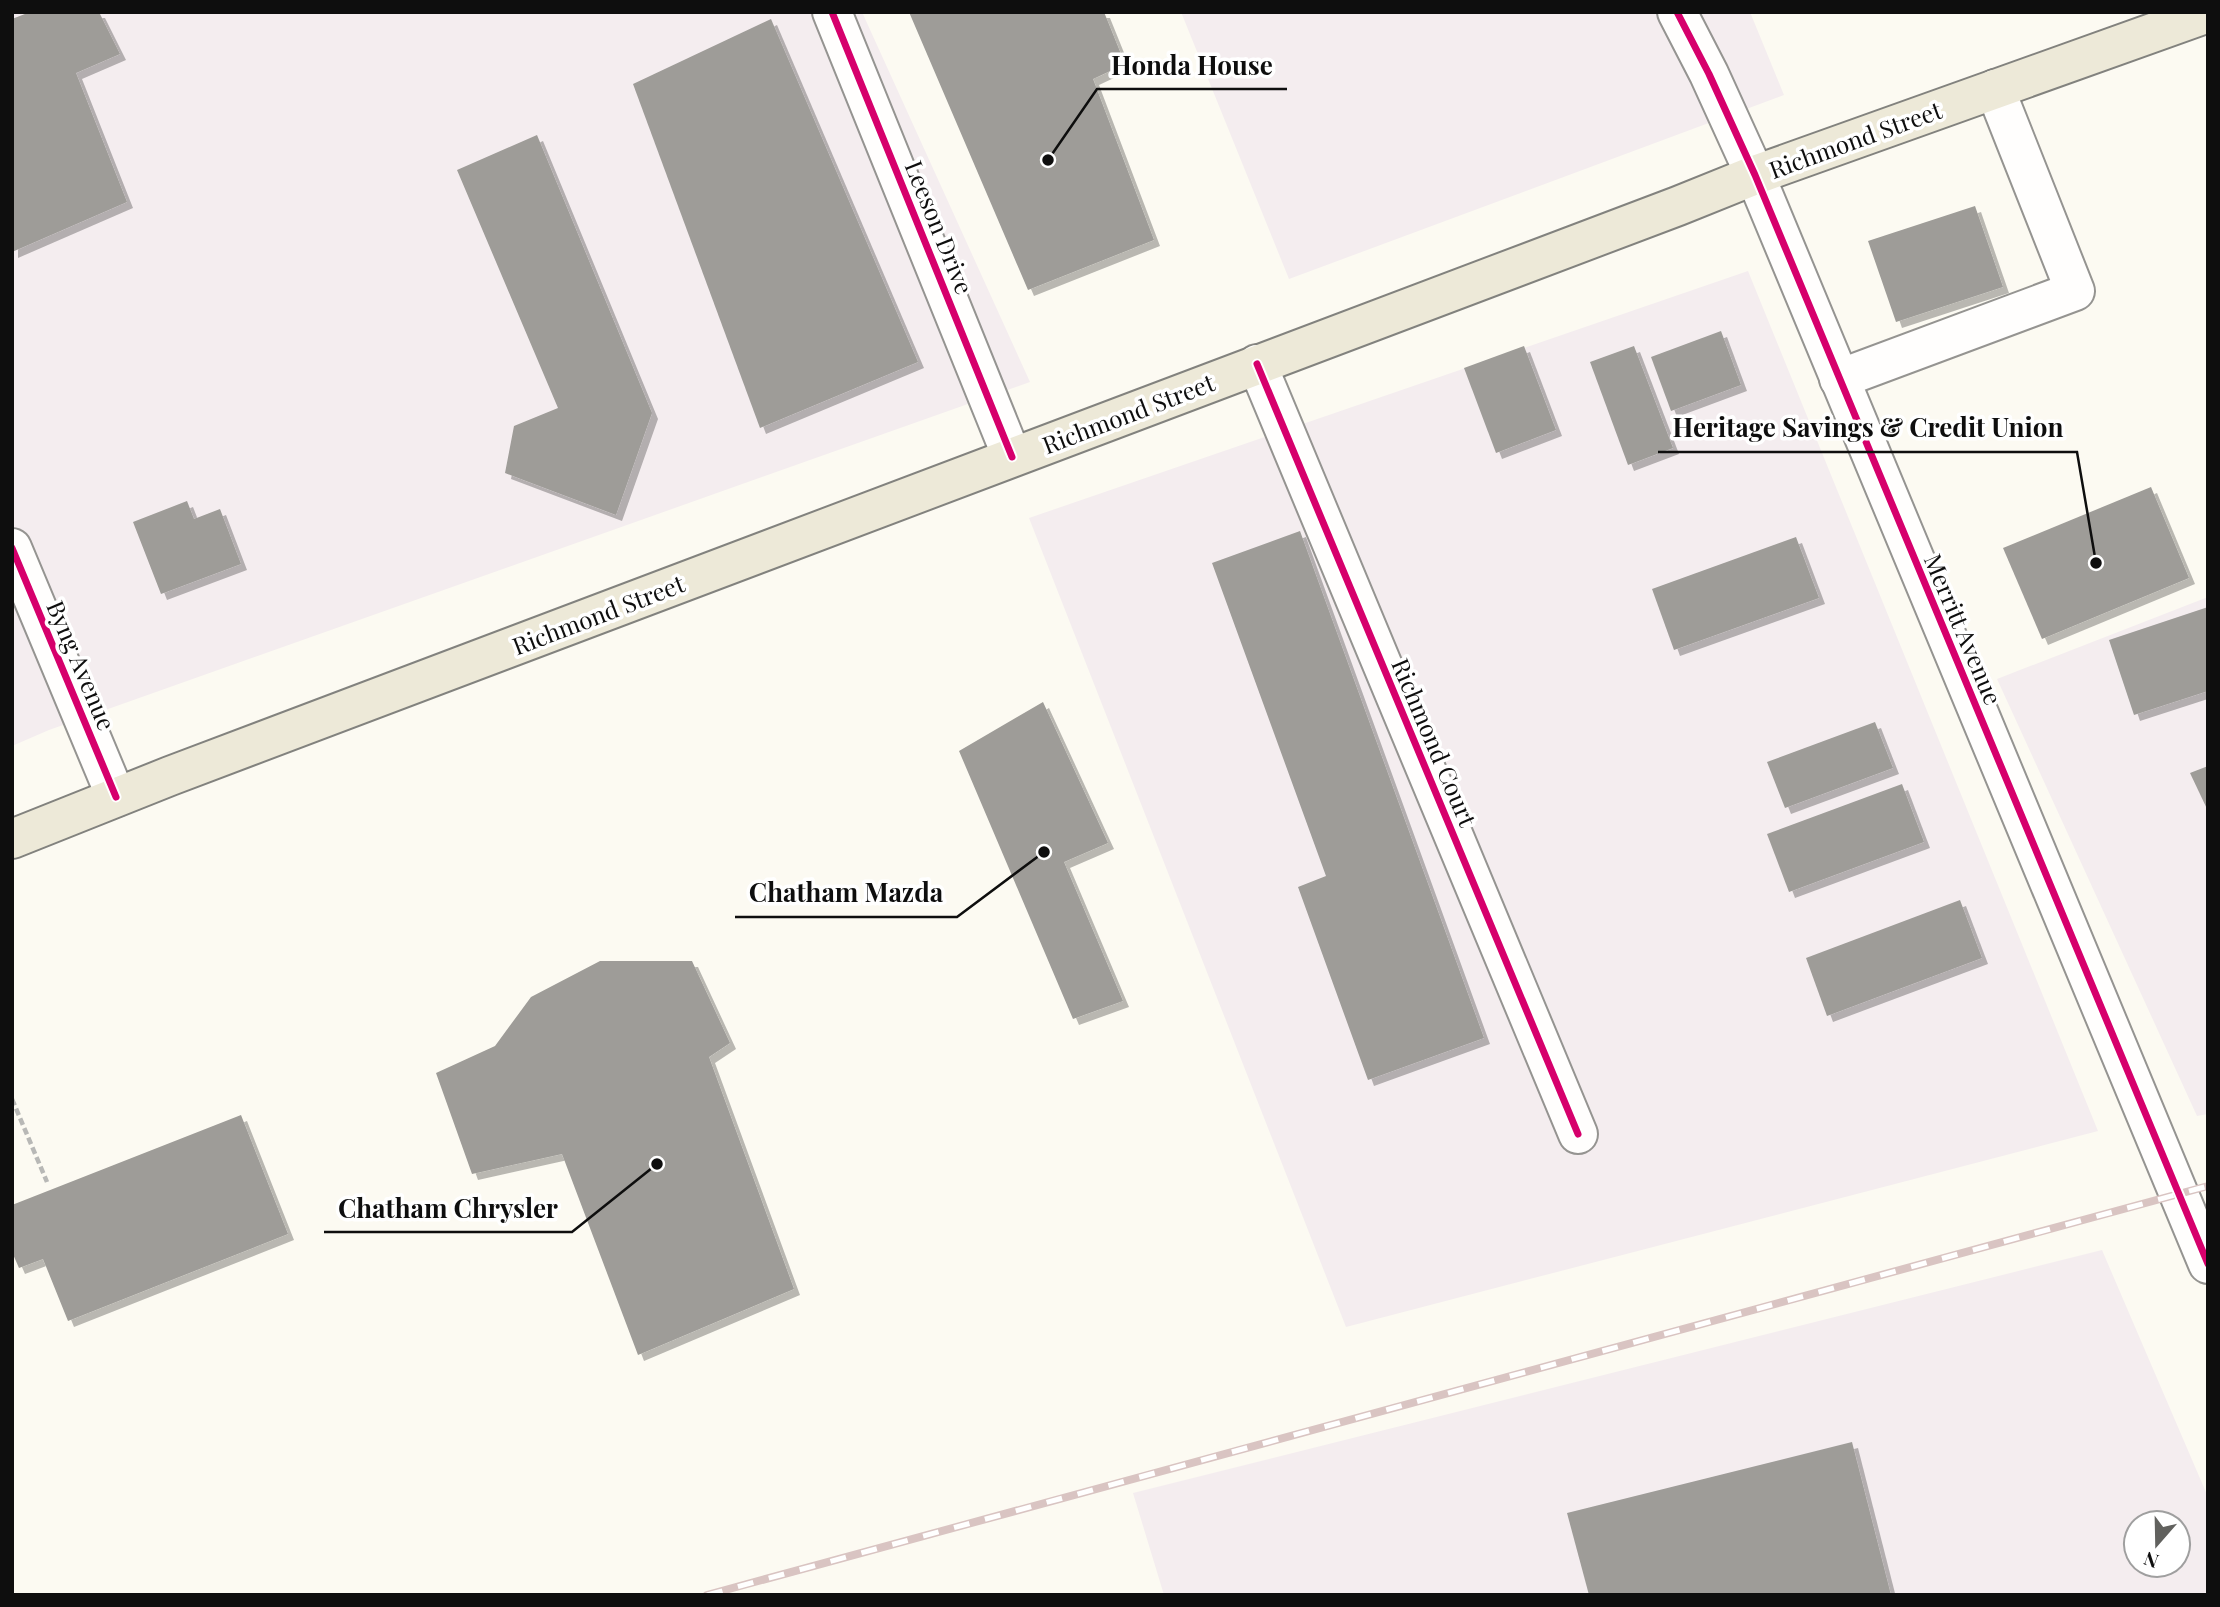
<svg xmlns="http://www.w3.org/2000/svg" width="2220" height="1607" font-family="'Playfair Display',serif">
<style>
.industrial{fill:#f4edef;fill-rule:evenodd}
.building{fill:#9e9c98;filter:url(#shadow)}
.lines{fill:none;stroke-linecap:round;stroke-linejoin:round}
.minor-casing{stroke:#959491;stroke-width:42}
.major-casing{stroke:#82827e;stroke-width:42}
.path{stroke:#b8b8b6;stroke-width:4.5;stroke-dasharray:7 3.5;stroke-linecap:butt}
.minor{stroke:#fffefd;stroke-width:38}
.major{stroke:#ede9d8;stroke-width:38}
.rail-casing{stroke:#d9c4c2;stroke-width:8}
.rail{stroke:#fff;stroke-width:5;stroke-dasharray:16;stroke-linecap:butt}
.cycleway-casing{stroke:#fff;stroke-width:11}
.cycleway{stroke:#d6006c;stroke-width:7}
.labels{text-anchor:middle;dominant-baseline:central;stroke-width:7;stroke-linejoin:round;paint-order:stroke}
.street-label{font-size:24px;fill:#0e0e0e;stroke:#fff}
.leader{fill:none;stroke:#0e0e0e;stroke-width:2.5}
.callout-dot{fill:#0e0e0e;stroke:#fff;stroke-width:2.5}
.callout-label{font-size:26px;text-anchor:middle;font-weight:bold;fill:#0e0e0e;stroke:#fff;stroke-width:7;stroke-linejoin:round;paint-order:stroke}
</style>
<defs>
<filter id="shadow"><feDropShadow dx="6" dy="6" stdDeviation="0" flood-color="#0004"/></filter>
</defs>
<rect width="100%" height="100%" fill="#fcfaf2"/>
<g class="industrial">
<polygon points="12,12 862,12 1030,382 49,730 12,746"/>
<polygon points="1181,12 1750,12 1784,95 1289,279"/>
<polygon points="1748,271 2098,1131 1346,1327 1029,518"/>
<polygon points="2208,597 2208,1114 2197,1116 1997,679"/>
<path d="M2102 1250 2208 1497V1595H1164L1133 1493ZM2136 1523H2178V1565H2136Z"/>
</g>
<g class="building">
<polygon points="30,12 99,12 120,54 76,73 127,202 12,252 12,19"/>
<polygon points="909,12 1104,12 1125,64 1093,79 1154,240 1028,290"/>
<polygon points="771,19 918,362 760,428 633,84"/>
<polygon points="537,135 652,413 616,515 505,473 514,426 558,408 457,170"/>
<polygon points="1975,206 2003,287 1896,322 1868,241"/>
<polygon points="1721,331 1741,385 1671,411 1651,357"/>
<polygon points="1524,346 1556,430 1496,453 1464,368"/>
<polygon points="1634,346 1673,448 1628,465 1590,362"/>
<polygon points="2151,487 2189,578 2042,639 2003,548"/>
<polygon points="187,501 194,519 220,509 241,564 161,594 133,522"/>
<polygon points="1300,531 1484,1038 1368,1080 1298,887 1326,876 1212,563"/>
<polygon points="1796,537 1819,598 1674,650 1652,589"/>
<polygon points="2208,607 2208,691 2134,715 2109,640"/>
<polygon points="1043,702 1108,843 1064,862 1123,1001 1073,1019 959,751"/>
<polygon points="1875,722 1893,768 1785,808 1767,762"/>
<polygon points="2208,766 2208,811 2190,773"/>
<polygon points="1902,784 1924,842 1789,892 1767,834"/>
<polygon points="1960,900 1982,958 1827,1016 1806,958"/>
<polygon points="600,961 692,961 730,1043 709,1057 794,1289 638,1355 562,1154 472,1174 436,1073 495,1046 531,997"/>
<polygon points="241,1115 288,1234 68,1321 43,1259 19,1268 12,1252 12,1205"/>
<polygon points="1852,1442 1891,1595 1589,1595 1567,1513"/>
</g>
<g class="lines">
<g class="minor-casing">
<g id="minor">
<polyline points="832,12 1012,457"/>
<polyline points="1677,12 1709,74 1755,175 2208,1264"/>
<polyline points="1257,364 1578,1134"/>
<polyline points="1839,379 2075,291 1995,89"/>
<polyline points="12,548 116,797"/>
</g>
</g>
<g class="major-casing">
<polyline id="major" points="12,839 170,776 1678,206 1755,175 2208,13"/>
</g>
<polyline class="path" points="12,1099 47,1182"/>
<use href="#minor" class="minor"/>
<use href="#major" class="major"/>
<g class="rail-casing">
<polyline id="rail" points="707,1595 2208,1186"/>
</g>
<use href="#rail" class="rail"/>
<g class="cycleway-casing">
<g id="cycleway">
<polyline points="832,12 1012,457"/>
<polyline points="1677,12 1709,74 1755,175 2208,1264"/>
<polyline points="1257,364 1578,1134"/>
<polyline points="12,548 116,797"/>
</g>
</g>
<use href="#cycleway" class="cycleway"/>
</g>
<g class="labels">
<g class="street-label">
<text transform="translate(1855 139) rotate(-20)">Richmond Street</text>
<text transform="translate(940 227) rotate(68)">Leeson Drive</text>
<text transform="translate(1128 413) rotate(-21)">Richmond Street</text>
<text transform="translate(598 614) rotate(-21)">Richmond Street</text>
<text transform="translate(1964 629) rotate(67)">Merritt Avenue</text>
<text transform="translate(82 665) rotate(67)">Byng Avenue</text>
<text transform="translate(1435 742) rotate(67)">Richmond Court</text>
</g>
</g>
<path class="leader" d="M1048 160L1097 89H1287M2096 563L2077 452H1658M1044 852L957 917H735M657 1164L572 1232H324"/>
<g class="callout-dot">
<circle cx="1048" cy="160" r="7"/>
<circle cx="2096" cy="563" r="7"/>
<circle cx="1044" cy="852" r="7"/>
<circle cx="657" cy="1164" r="7"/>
</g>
<g class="callout-label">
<text x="1192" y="75">Honda House</text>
<text x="1868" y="437">Heritage Savings &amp; Credit Union</text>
<text x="846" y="902">Chatham Mazda</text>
<text x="448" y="1218">Chatham Chrysler</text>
</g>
<rect width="2220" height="1607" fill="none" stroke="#0e0e0e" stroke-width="28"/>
<g transform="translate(2157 1544) rotate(200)"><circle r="33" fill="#ffffff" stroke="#9f9f9f" stroke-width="2"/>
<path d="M0-5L12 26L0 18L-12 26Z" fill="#61615e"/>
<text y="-10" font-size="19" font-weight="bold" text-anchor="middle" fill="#0e0e0e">N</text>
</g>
</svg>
